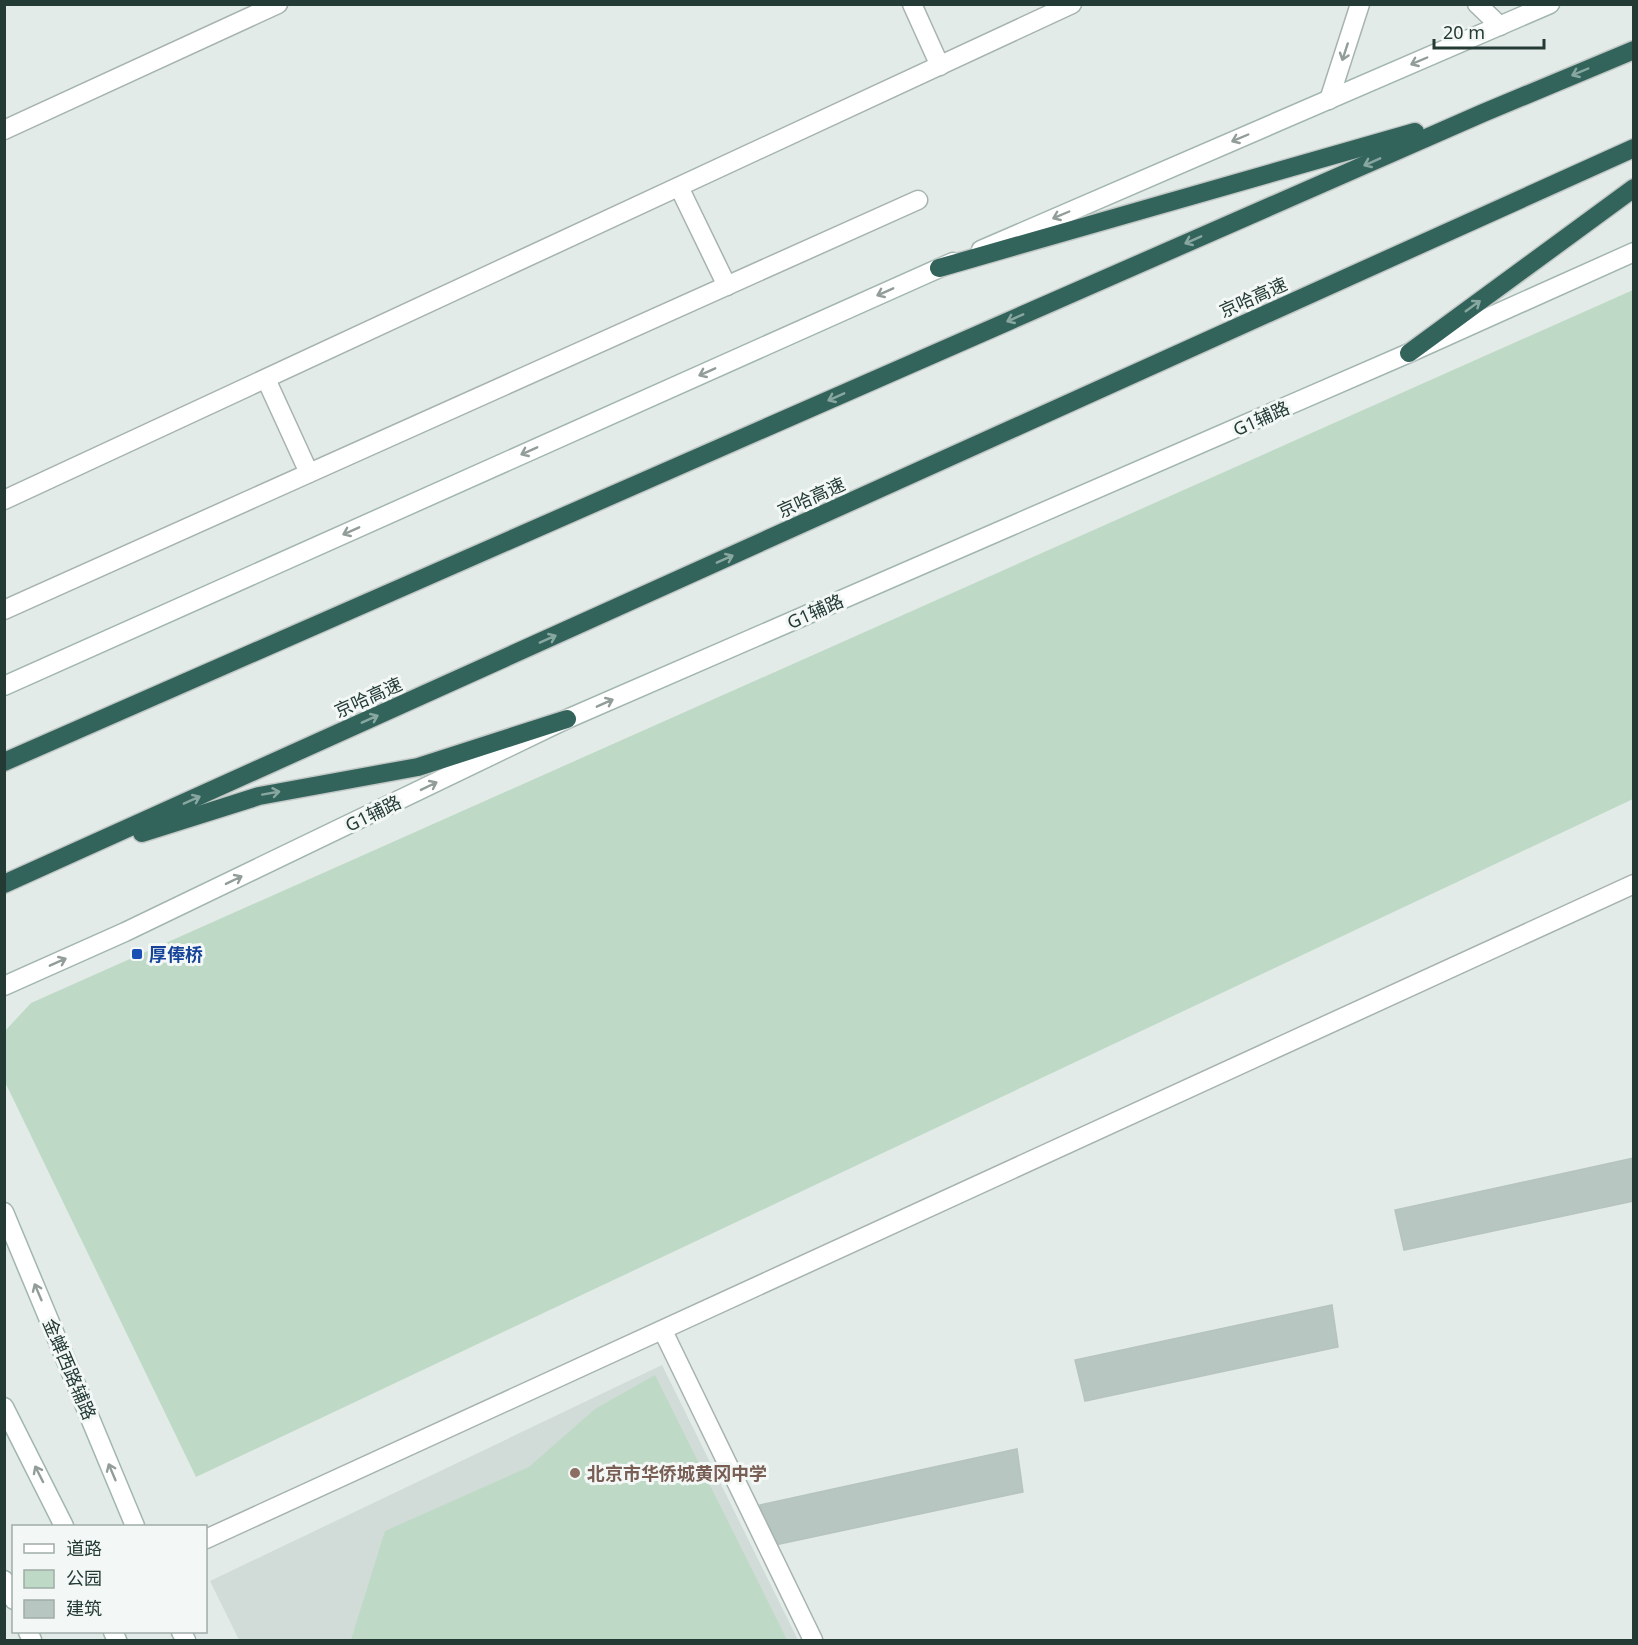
<svg xmlns="http://www.w3.org/2000/svg" width="1638" height="1645" font-family="'Noto Sans','Noto Sans SC',sans-serif">
<style>
.built{fill:#d1dbd7}
.green{fill:#bedac6}
.building{fill:#b8c6c1;stroke:#b6c4be;stroke-width:1.5}
.lines{fill:none;stroke-linecap:round;stroke-linejoin:round}
.street-casing{stroke:#a6b3af;stroke-width:21}
.secondary-casing{stroke:#a2b6af;stroke-width:21}
.highway-casing{stroke:#c2c8c6;stroke-width:21}
.street{stroke:#fff;stroke-width:18}
.secondary{stroke:#fff;stroke-width:18}
.highway{stroke:#33645b;stroke-width:18}
.oneway{stroke:#929d9a}
.oneway2{stroke:#89a7a1}
.transit-dot{fill:#1a4fb4;stroke:#f3f8f6;stroke-width:2}
.education-dot{fill:#8d6e63;stroke:#f3f8f6;stroke-width:2}
.labels{text-anchor:middle;dominant-baseline:central;stroke-width:6;stroke-linejoin:round;paint-order:stroke}
.street-label{font-size:18px;fill:#243b35;stroke:#f3f8f6}
.transit-label{font-size:18px;font-weight:bold;fill:#164399;stroke:#f3f8f6;text-anchor:start}
.education-label{font-size:18px;font-weight:bold;fill:#785e54;stroke:#f3f8f6;text-anchor:start}
</style>
<rect width="100%" height="100%" fill="#e3ebe8"/>
<polygon class="built" points="662,1365 798,1640 239,1640 210,1581"/>
<g class="green">
<polygon points="1633,290 1633,799 196,1477 5,1082 5,1031 31,1003"/>
<polygon points="655,1375 787,1640 351,1640 385,1531 529,1467 595,1409"/>
</g>
<g class="building">
<polygon points="1634,1158 1634,1201 1404,1250 1395,1210"/>
<polygon points="1332,1305 1338,1347 1085,1401 1075,1360"/>
<polygon points="1017,1449 1023,1492 770,1546 760,1505"/>
</g>
<g class="lines">
<g class="street-casing">
<g id="street">
<polyline points="912,4 940,66"/>
<polyline points="1477,4 1500,26"/>
<polyline points="1329,100 1360,4"/>
<polyline points="4,130 278,4"/>
<polyline points="679,187 727,286"/>
<polyline points="266,379 309,473"/>
<polyline points="4,500 1072,4"/>
<polyline points="4,610 918,200"/>
<polyline points="663,1331 813,1640"/>
<polyline points="206,1539 1634,884"/>
</g>
</g>
<g class="secondary-casing">
<g id="secondary">
<polyline points="981,250 1550,4"/>
<polyline points="4,686 953,262"/>
<polyline points="4,986 125,932 567,719 1409,353 1634,252"/>
<polyline points="4,1212 135,1526"/>
<polyline points="4,1407 64,1526"/>
<polyline points="4,1580 14,1600"/>
<polyline points="28,1632 32,1640"/>
<polyline points="113,1632 117,1640"/>
<polyline points="181,1632 186,1640"/>
</g>
</g>
<g class="highway-casing">
<g id="highway">
<polyline points="939,268 1415,132"/>
<polyline points="1409,353 1634,188"/>
<polyline points="4,762 1483,113 1634,50"/>
<polyline points="142,833 259,796 418,767 567,719"/>
<polyline points="4,884 1634,148"/>
</g>
</g>
<use href="#street" class="street"/>
<use href="#secondary" class="secondary"/>
<use href="#highway" class="highway"/>
</g>
<defs><path id="oneway-shaft" d="M-6 0H5M1.5-3L5.5 0L1.5 3" fill="none" stroke-width="1.6" stroke-linecap="round" stroke-linejoin="round" transform="scale(1.5)"/></defs>
<g class="oneway">
<use href="#oneway-shaft" transform="translate(1345 52) rotate(108)"/>
<use href="#oneway-shaft" transform="translate(1419 61) rotate(157)"/>
<use href="#oneway-shaft" transform="translate(1240 138) rotate(157)"/>
<use href="#oneway-shaft" transform="translate(1061 215) rotate(157)"/>
<use href="#oneway-shaft" transform="translate(885 292) rotate(156)"/>
<use href="#oneway-shaft" transform="translate(707 372) rotate(156)"/>
<use href="#oneway-shaft" transform="translate(529 451) rotate(156)"/>
<use href="#oneway-shaft" transform="translate(351 531) rotate(156)"/>
<use href="#oneway-shaft" transform="translate(605 703) rotate(-24)"/>
<use href="#oneway-shaft" transform="translate(429 786) rotate(-26)"/>
<use href="#oneway-shaft" transform="translate(234 880) rotate(-26)"/>
<use href="#oneway-shaft" transform="translate(58 962) rotate(-24)"/>
<use href="#oneway-shaft" transform="translate(38 1292) rotate(-113)"/>
<use href="#oneway-shaft" transform="translate(112 1472) rotate(-113)"/>
<use href="#oneway-shaft" transform="translate(39 1474) rotate(-117)"/>
</g>
<g class="oneway2">
<use href="#oneway-shaft" transform="translate(1580 72) rotate(157)"/>
<use href="#oneway-shaft" transform="translate(1372 162) rotate(156)"/>
<use href="#oneway-shaft" transform="translate(1193 240) rotate(156)"/>
<use href="#oneway-shaft" transform="translate(1473 306) rotate(-36)"/>
<use href="#oneway-shaft" transform="translate(1015 318) rotate(156)"/>
<use href="#oneway-shaft" transform="translate(836 397) rotate(156)"/>
<use href="#oneway-shaft" transform="translate(725 559) rotate(-24)"/>
<use href="#oneway-shaft" transform="translate(548 639) rotate(-24)"/>
<use href="#oneway-shaft" transform="translate(370 719) rotate(-24)"/>
<use href="#oneway-shaft" transform="translate(271 793) rotate(-10)"/>
<use href="#oneway-shaft" transform="translate(192 800) rotate(-24)"/>
</g>
<rect class="transit-dot" x="131" y="948" width="12" height="12" rx="3"/>
<circle class="education-dot" cx="575" cy="1473" r="6"/>
<g class="labels">
<g class="street-label">
<text transform="translate(1253 297) rotate(-24)">京哈高速</text>
<text transform="translate(1261 418) rotate(-24)">G1辅路</text>
<text transform="translate(811 497) rotate(-24)">京哈高速</text>
<text transform="translate(815 611) rotate(-24)">G1辅路</text>
<text transform="translate(368 697) rotate(-24)">京哈高速</text>
<text transform="translate(373 813) rotate(-26)">G1辅路</text>
<text transform="translate(70 1369) rotate(67)">金蝉西路辅路</text>
</g>
<g class="transit-label">
<text x="149" y="954">厚俸桥</text>
</g>
<g class="education-label">
<text x="587" y="1473">北京市华侨城黄冈中学</text>
</g>
</g>
<rect width="1638" height="1645" fill="none" stroke="#243b35" stroke-width="12"/>
<rect x="12" y="1525" width="195" height="108" fill="#f3f8f6" stroke="#a0aca9" stroke-width="1.5"/>
<rect x="24" y="1544" width="30" height="9" fill="#ffffff" stroke="#a0aca9" stroke-width="1.5"/>
<text x="66" y="1555" font-size="18" fill="#243b35">道路</text>
<rect x="24" y="1570" width="30" height="18" fill="#bedac6" stroke="#a0aca9" stroke-width="1.5"/>
<text x="66" y="1585" font-size="18" fill="#243b35">公园</text>
<rect x="24" y="1600" width="30" height="18" fill="#b8c6c1" stroke="#a0aca9" stroke-width="1.5"/>
<text x="66" y="1615" font-size="18" fill="#243b35">建筑</text>
<path d="M1434 39v9h110v-9" fill="none" stroke="#243b35" stroke-width="3"/>
<text x="1443" y="39" font-size="18" fill="#243b35" stroke="#f3f8f6" stroke-width="4.5" paint-order="stroke">20 m</text>
</svg>
